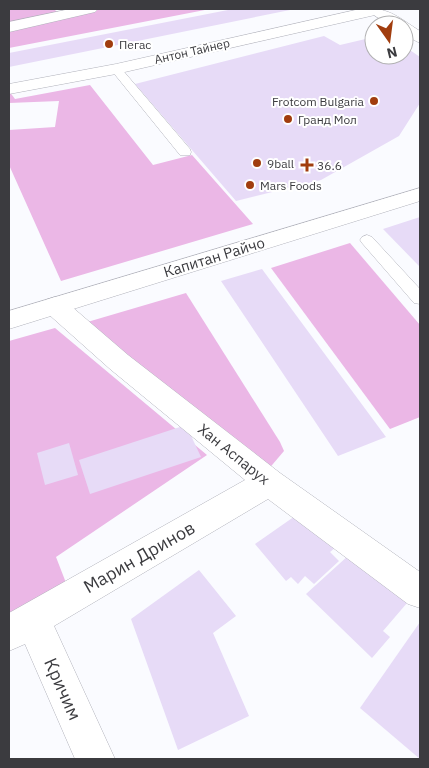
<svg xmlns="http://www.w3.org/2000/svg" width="429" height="768" font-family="'IBM Plex Sans',sans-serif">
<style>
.green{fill:#ebb7e6}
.building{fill:#e7dbf7}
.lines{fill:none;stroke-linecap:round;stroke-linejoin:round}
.service-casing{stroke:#b1b2bb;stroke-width:1}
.minor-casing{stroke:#b1b2bb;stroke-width:1}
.tertiary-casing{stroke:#b1b2bb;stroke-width:1}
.service{fill:#fff;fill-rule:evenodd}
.minor{fill:#fff;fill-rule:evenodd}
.tertiary{fill:#fff;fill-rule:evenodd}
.poi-dot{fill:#a13d0e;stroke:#fff;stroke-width:2}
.labels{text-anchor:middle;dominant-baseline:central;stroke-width:4;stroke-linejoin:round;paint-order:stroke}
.far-poi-label{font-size:12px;fill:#3b3b3f;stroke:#fff;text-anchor:start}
.far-street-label{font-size:12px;fill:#3b3b3f;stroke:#fff}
.street-label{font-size:15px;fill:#3b3b3f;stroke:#fff}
.near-street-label{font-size:18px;fill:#3b3b3f;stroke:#fff}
</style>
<rect width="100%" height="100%" fill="#fafbff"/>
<g class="green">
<polygon points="9,9 54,9 58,13 9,24"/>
<polygon points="101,9 210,9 9,48 9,30"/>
<polygon points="90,85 153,165 192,155 253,224 61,281 9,165 9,130 55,127 59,101 9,103 9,91 15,99"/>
<polygon points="350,243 420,325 420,417 390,429 271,268"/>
<polygon points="186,293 280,442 284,451 267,471 84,323"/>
<polygon points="55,328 207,455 56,557 68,588 9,626 9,341"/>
</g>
<g class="building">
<polygon points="233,9 290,10 9,67 9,53"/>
<polygon points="324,36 340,45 374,37 374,55 404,55 404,46 420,57 420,103 399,136 321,180 236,201 135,84"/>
<polygon points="420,217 420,267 383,229"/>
<polygon points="262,269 386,437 338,456 221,281"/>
<polygon points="186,425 201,457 90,494 79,460"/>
<polygon points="69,443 78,475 45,485 37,453"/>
<polygon points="298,514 336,547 330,552 339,561 314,584 305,576 298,584 291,577 286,581 255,544"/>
<polygon points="349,555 407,603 383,631 390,637 372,658 306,594"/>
<polygon points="199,570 236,616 213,633 249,716 178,750 131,619"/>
<polygon points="420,622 420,759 360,708"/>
</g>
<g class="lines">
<g class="service-casing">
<g id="service">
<polygon points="116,66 120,67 190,149 191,152 190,155 180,155 112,71 110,69 112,67"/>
<polygon points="367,235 372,237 420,289 420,304 414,303 362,243 360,240 362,237"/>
</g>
</g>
<g class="minor-casing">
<g id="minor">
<polygon points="70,9 98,9 95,12 9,32 9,22"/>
<polygon points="360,9 383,10 380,13 375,15 116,74 9,94 9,84 116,64"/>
<polygon points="55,297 64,300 128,355 280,473 420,572 420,608 408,604 268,499 54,626 115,759 75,759 25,644 9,651 9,613 245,480 110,369 46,312 43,306 46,300"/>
</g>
</g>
<g class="tertiary-casing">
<g id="tertiary">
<path d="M365 9C390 7 400 19 420 31V43L404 35V25H389Z"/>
<polygon points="420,188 420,201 9,329 9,311"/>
</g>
</g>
<use href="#service" class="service"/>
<use href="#minor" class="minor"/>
<use href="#tertiary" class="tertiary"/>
</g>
<g class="poi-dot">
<circle cx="109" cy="44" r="5"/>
<circle cx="374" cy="101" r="5"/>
<circle cx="288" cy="119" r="5"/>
<circle cx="257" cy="163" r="5"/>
<path d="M304.5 157.5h5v5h5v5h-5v5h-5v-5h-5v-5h5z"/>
<circle cx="250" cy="185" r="5"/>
</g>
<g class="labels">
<g class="far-poi-label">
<text x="119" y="44">Пегас</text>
<text x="364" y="101" text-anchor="end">Frotcom Bulgaria</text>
<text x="298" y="119">Гранд Мол</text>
<text x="267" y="163">9ball</text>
<text x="317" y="165">36.6</text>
<text x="260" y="185">Mars Foods</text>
</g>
<g class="far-street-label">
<text transform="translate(192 51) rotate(-13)">Антон Тайнер</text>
</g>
<g class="street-label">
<text transform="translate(214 257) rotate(-17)">Капитан Райчо</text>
<text transform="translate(234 454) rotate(39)">Хан Аспарух</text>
</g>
<g class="near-street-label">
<text transform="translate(139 557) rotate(-30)">Марин Дринов</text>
<text transform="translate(63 689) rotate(66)">Кричим</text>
</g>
</g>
<rect width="429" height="768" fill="none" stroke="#3b3b3f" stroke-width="20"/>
<g transform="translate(389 40) rotate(166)"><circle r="24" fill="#ffffff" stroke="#b1b1b2"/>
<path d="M0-4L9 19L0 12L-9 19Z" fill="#a13d0e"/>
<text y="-8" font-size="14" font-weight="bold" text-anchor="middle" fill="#3b3b3f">N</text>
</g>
</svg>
